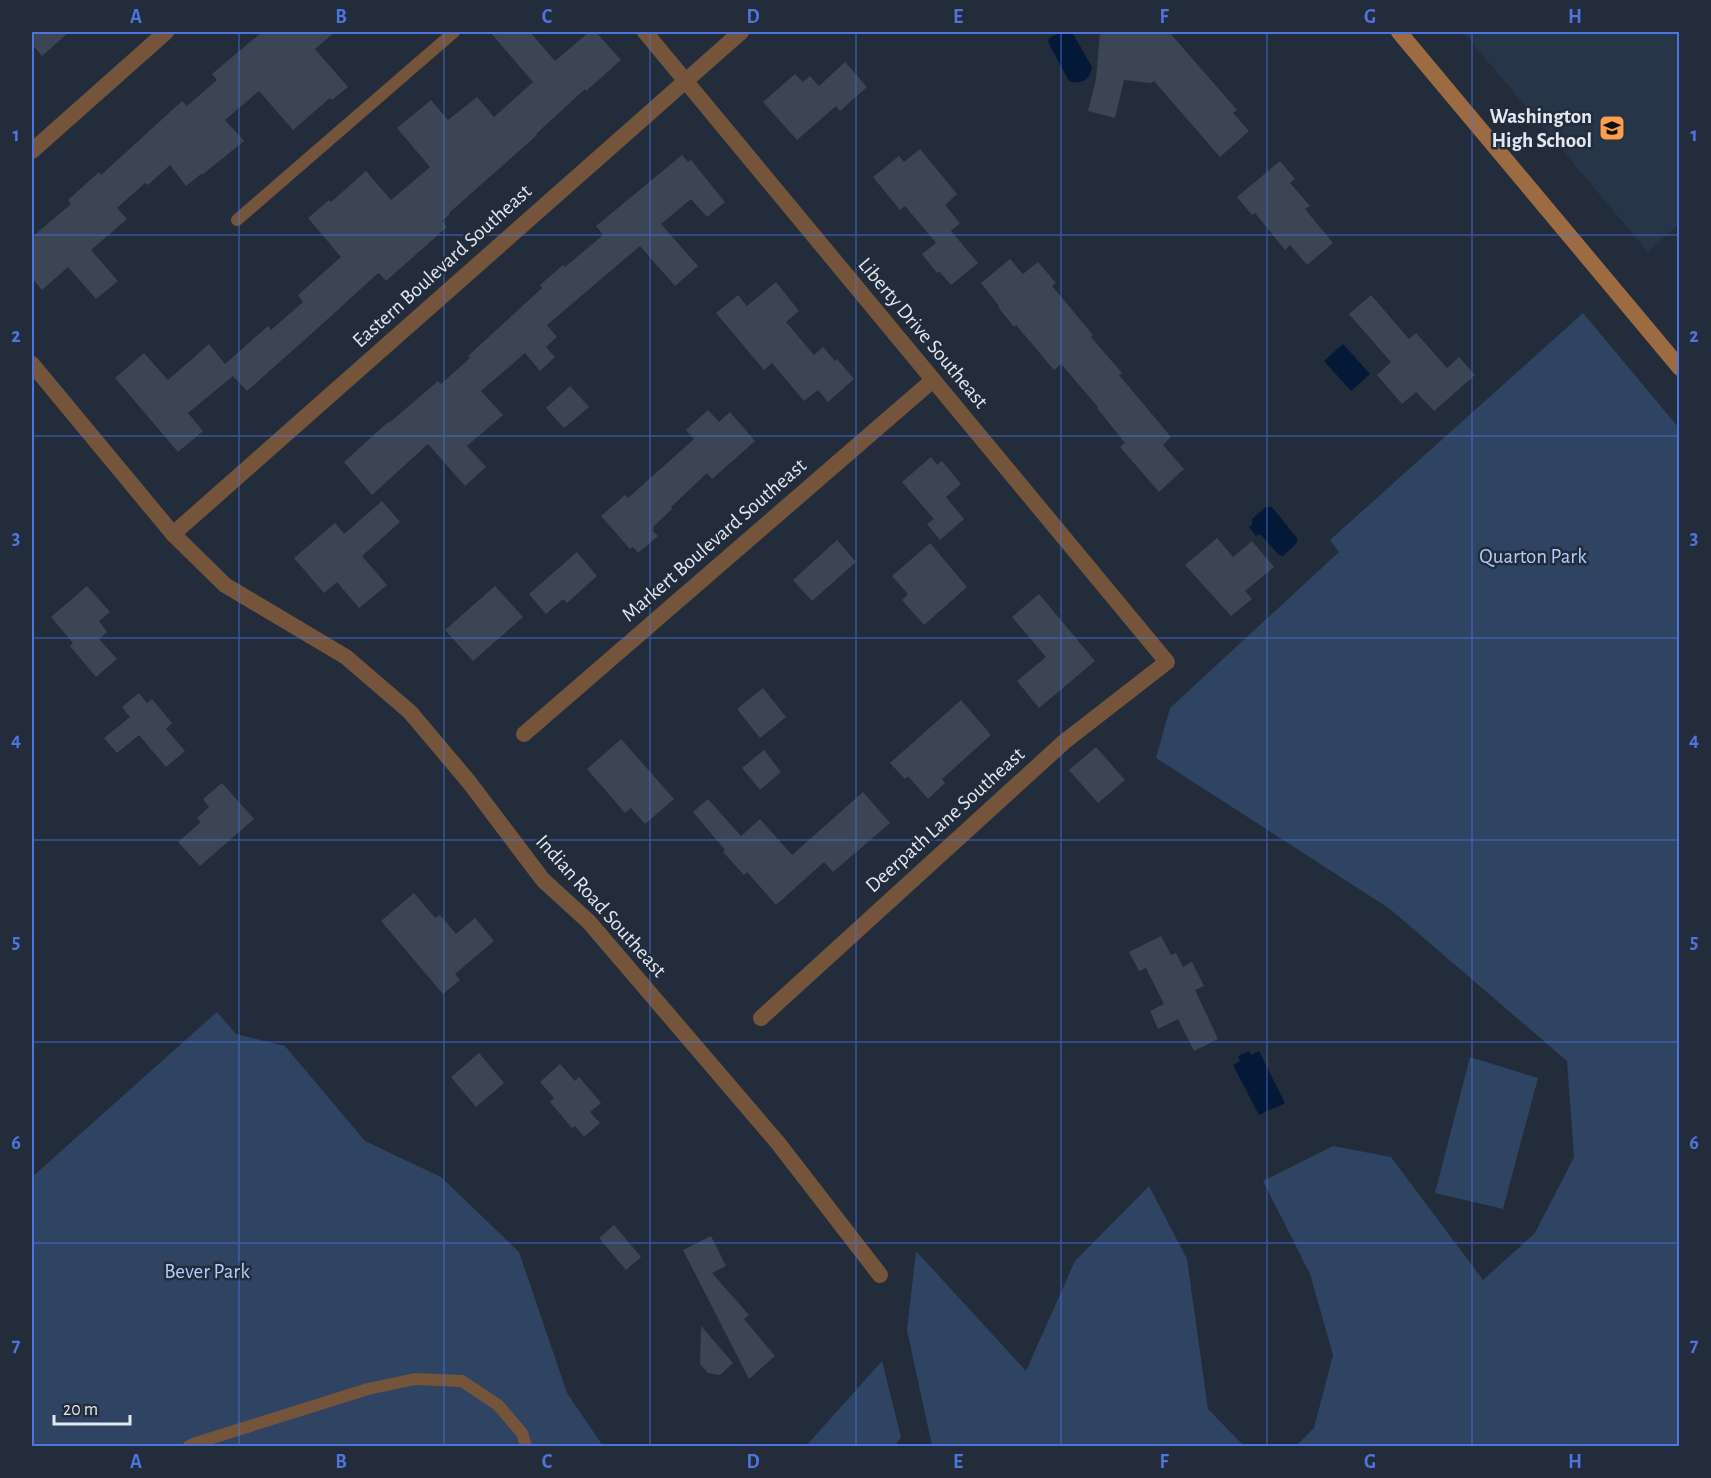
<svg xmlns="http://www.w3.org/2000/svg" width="1711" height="1478" font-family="'Alegreya Sans',sans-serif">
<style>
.built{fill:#273548}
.green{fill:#2f4362}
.water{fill:#041937}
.building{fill:#3b4554}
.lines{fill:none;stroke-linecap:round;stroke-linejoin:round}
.service{stroke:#74553b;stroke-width:12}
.minor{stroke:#74553b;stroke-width:16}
.secondary{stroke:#9c6b41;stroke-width:16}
.grid{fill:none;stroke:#4e74de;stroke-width:1.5;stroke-opacity:0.55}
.labels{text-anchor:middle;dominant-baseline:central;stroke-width:5;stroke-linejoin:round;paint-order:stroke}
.poi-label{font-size:21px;font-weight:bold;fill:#e2e8f2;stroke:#232c3a;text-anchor:end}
.street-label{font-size:21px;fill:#e2e8f2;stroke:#232c3a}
.park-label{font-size:21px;fill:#adcdfd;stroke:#232c3a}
.neatline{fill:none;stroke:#4e74de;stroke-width:2}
.grid-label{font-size:20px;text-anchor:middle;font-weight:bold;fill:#4e74de}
</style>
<rect width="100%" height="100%" fill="#232c3a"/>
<polygon class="built" points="1463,32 1679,32 1679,224 1648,252"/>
<g class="green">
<polygon points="1583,313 1679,428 1679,1446 1296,1446 1314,1428 1333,1355 1310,1274 1263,1181 1333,1146 1391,1157 1483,1280 1535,1233 1574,1157 1567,1061 1390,909 1156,758 1170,708 1339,552 1330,540"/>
<polygon points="217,1012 236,1034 285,1046 365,1141 441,1177 519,1252 567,1393 603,1446 32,1446 32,1177"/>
<polygon points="1470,1057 1538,1078 1503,1209 1435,1193"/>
<polygon points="1149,1186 1187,1259 1208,1409 1244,1446 932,1446 907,1330 916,1251 1026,1371 1075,1261"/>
<polygon points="882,1361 901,1437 895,1446 806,1446"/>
</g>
<g class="water">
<path d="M1062 32H1072L1092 67C1090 80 1081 85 1069 81L1048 42 1049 38Z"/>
<polygon points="1343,344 1370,374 1351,391 1324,361"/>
<polygon points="1266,507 1272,507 1297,538 1297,543 1283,556 1279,555 1260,534 1256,536 1249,527 1252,525 1252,519"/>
<polygon points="1249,1051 1251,1055 1259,1051 1285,1103 1259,1115 1233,1065 1240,1061 1238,1056"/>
</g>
<g class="building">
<polygon points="32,32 69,32 42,56 32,44"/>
<polygon points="262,32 335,32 315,49 348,87 332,100 330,98 293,130 259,91 225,120 244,141 202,175 201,174 186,186 170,165 148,185 145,183 117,208 127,219 91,250 118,281 96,299 68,267 42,290 32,278 32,237 71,204 68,200 99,172 101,175 182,101 187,106 217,80 212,74"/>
<polygon points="490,32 530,32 555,61 589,32 596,32 621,60 586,91 585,89 536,134 537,135 449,213 450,214 442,221 447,227 386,281 379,273 376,275 319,327 247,391 233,376 188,413 203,431 178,452 115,378 144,353 168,380 209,344 225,364 268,326 271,330 303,302 298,295 341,257 308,218 329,200 331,202 366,171 391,200 430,167 397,128 431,100 448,120 477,97 494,117 533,82"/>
<polygon points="1100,32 1169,32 1237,110 1233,113 1249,131 1220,157 1154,81 1151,83 1124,80 1115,118 1088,111 1096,79"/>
<polygon points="845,62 867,87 840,111 836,106 797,140 763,102 795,74 803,82 810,76 819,86"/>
<polygon points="920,149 957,194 945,205 960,223 951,231 978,263 951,285 939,271 937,273 922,254 936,243 905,206 900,210 873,177 899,156 904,162"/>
<polygon points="682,155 688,162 691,160 725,202 707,217 691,199 661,224 698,266 675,286 640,246 547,325 557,337 546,347 555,357 540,371 525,353 481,391 503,415 467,446 486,467 465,486 428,444 372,495 344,462 388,422 389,423 438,381 441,384 470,358 468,356 542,288 540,285 563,265 565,267 603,235 596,226"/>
<polygon points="1280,161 1295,179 1290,183 1310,206 1305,209 1333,243 1307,265 1290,245 1285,250 1255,213 1252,215 1237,197"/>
<polygon points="1010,259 1023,274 1038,262 1056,283 1052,286 1093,335 1091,337 1122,373 1119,375 1171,437 1163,445 1184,469 1159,492 1120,447 1125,443 1097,408 1098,407 1061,364 1054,370 1016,325 1014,327 998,307 999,306 981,283"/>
<polygon points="776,282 799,311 786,322 814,355 823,347 835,361 837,359 854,379 828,402 818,390 804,401 772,363 764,370 716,313 738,295 747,306"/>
<polygon points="1371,295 1409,339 1416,333 1447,368 1459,357 1475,375 1434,411 1416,392 1402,404 1377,375 1391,362 1349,314"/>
<polygon points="570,386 589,407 564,428 546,408"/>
<polygon points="708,410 719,422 730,412 755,441 712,479 707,473 671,507 672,509 653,527 654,528 652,530 658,536 638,553 633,547 630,549 601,516 625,495 628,498 694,439 686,430"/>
<polygon points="931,457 937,465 942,461 961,484 946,497 964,519 940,540 927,524 934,519 902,482"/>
<polygon points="382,501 400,522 362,556 387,585 359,608 337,582 324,593 294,558 335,523 344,534"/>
<polygon points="1217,538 1233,557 1252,541 1274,567 1245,591 1252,599 1231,616 1185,565"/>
<polygon points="837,540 856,562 812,601 793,580"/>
<polygon points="930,543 967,587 924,625 902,600 908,594 892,576"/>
<polygon points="577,552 597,576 567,603 563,599 546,614 529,594"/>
<polygon points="87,586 110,612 99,621 107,632 99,639 117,659 96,677 70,646 73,643 51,617"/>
<polygon points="495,586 523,617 473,661 445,630"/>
<polygon points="1039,594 1095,661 1039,708 1017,681 1046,657 1012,617"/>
<polygon points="763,688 786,717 760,738 737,709"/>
<polygon points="139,693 147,703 152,699 172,723 166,729 185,751 166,767 139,735 117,753 104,738 130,717 122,707"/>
<polygon points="961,700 991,735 942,779 945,783 928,799 908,776 905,779 890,763"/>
<polygon points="621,739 674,799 645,824 631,808 625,813 587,769"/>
<polygon points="1096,747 1125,780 1098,803 1069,770"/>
<polygon points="764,750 781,772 760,790 742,768"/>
<polygon points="222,783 254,819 200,866 178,842 201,822 197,818 209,807 203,799"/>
<polygon points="863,792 890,823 833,872 824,862 776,905 747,872 744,875 723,852 725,850 693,812 708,799 741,836 760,819 792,855"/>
<polygon points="414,893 435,918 440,915 456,934 475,918 494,941 455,974 460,980 443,994 381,921"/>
<polygon points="1161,936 1171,955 1176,953 1183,967 1192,962 1204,986 1195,990 1218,1039 1194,1051 1178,1019 1158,1029 1150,1011 1164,1004 1146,968 1139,971 1129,952"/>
<polygon points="479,1053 504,1083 476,1107 451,1077"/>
<polygon points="560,1064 575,1081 579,1077 601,1103 590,1112 600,1123 584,1137 575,1126 572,1128 550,1102 554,1098 540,1082"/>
<polygon points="614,1225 641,1257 626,1270 599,1238"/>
<polygon points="711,1236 726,1266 712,1273 749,1315 744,1319 775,1356 749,1379 683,1250"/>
<polygon points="701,1326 733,1363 720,1375 708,1373 700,1364"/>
</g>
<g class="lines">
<g class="service">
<polyline points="237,220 454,32"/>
<polyline points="189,1446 196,1443 368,1389 415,1379 462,1381 498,1405 522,1433 526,1446"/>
</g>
<g class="minor">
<polyline points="645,32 1167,662 1064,742 761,1018"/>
<polyline points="32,151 166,32"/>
<polyline points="32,364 173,534 225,585 346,657 410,712 469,782 543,880 589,922 778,1143 880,1275"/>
<polyline points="173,534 741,32"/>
<polyline points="524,734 933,380"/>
</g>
<polyline class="secondary" points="1399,32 1680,368"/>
</g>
<path class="grid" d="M239 32V1446M444 32V1446M650 32V1446M856 32V1446M1061 32V1446M1267 32V1446M1472 32V1446M32 235H1680M32 436H1680M32 638H1680M32 840H1680M32 1042H1680M32 1243H1680"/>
<defs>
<g id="school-square" transform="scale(1.35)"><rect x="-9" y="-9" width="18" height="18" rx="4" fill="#fa9f4e" stroke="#232c3a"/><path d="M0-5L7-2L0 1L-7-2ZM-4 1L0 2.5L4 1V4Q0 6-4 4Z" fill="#111"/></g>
</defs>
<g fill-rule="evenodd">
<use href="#school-square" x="1612" y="128"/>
</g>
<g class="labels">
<g class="poi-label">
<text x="1592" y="116">Washington<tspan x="1592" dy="24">High School</tspan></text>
</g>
<g class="street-label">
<text transform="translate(442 266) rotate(-42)">Eastern Boulevard Southeast</text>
<text transform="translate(923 333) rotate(50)">Liberty Drive Southeast</text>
<text transform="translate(714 540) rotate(-41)">Markert Boulevard Southeast</text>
<text transform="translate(945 820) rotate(-42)">Deerpath Lane Southeast</text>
<text transform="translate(601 906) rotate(48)">Indian Road Southeast</text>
</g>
<g class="park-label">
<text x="1533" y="556">Quarton Park</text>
<text x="207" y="1271">Bever Park</text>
</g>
</g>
<rect width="1711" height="1478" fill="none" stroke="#232c3a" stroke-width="66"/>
<path d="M54 1415v9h76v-9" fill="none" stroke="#e2e8f2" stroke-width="3"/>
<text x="63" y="1415" font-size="18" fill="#e2e8f2" stroke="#232c3a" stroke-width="4.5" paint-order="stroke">20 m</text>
<rect x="33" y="33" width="1645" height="1412" class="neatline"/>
<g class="grid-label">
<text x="136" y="23">A</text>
<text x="341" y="23">B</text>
<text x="547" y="23">C</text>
<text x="753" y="23">D</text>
<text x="958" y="23">E</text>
<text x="1164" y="23">F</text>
<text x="1370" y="23">G</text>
<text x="1575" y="23">H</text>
<text x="16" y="141">1</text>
<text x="1694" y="141">1</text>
<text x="16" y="342">2</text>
<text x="1694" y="342">2</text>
<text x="16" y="544">3</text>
<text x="1694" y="544">3</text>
<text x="16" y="746">4</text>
<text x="1694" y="746">4</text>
<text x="16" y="948">5</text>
<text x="1694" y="948">5</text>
<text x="16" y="1149">6</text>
<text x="1694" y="1149">6</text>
<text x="16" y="1351">7</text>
<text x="1694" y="1351">7</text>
<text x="136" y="1468">A</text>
<text x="341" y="1468">B</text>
<text x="547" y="1468">C</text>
<text x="753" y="1468">D</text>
<text x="958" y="1468">E</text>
<text x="1164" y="1468">F</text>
<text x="1370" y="1468">G</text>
<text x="1575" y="1468">H</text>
</g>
</svg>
